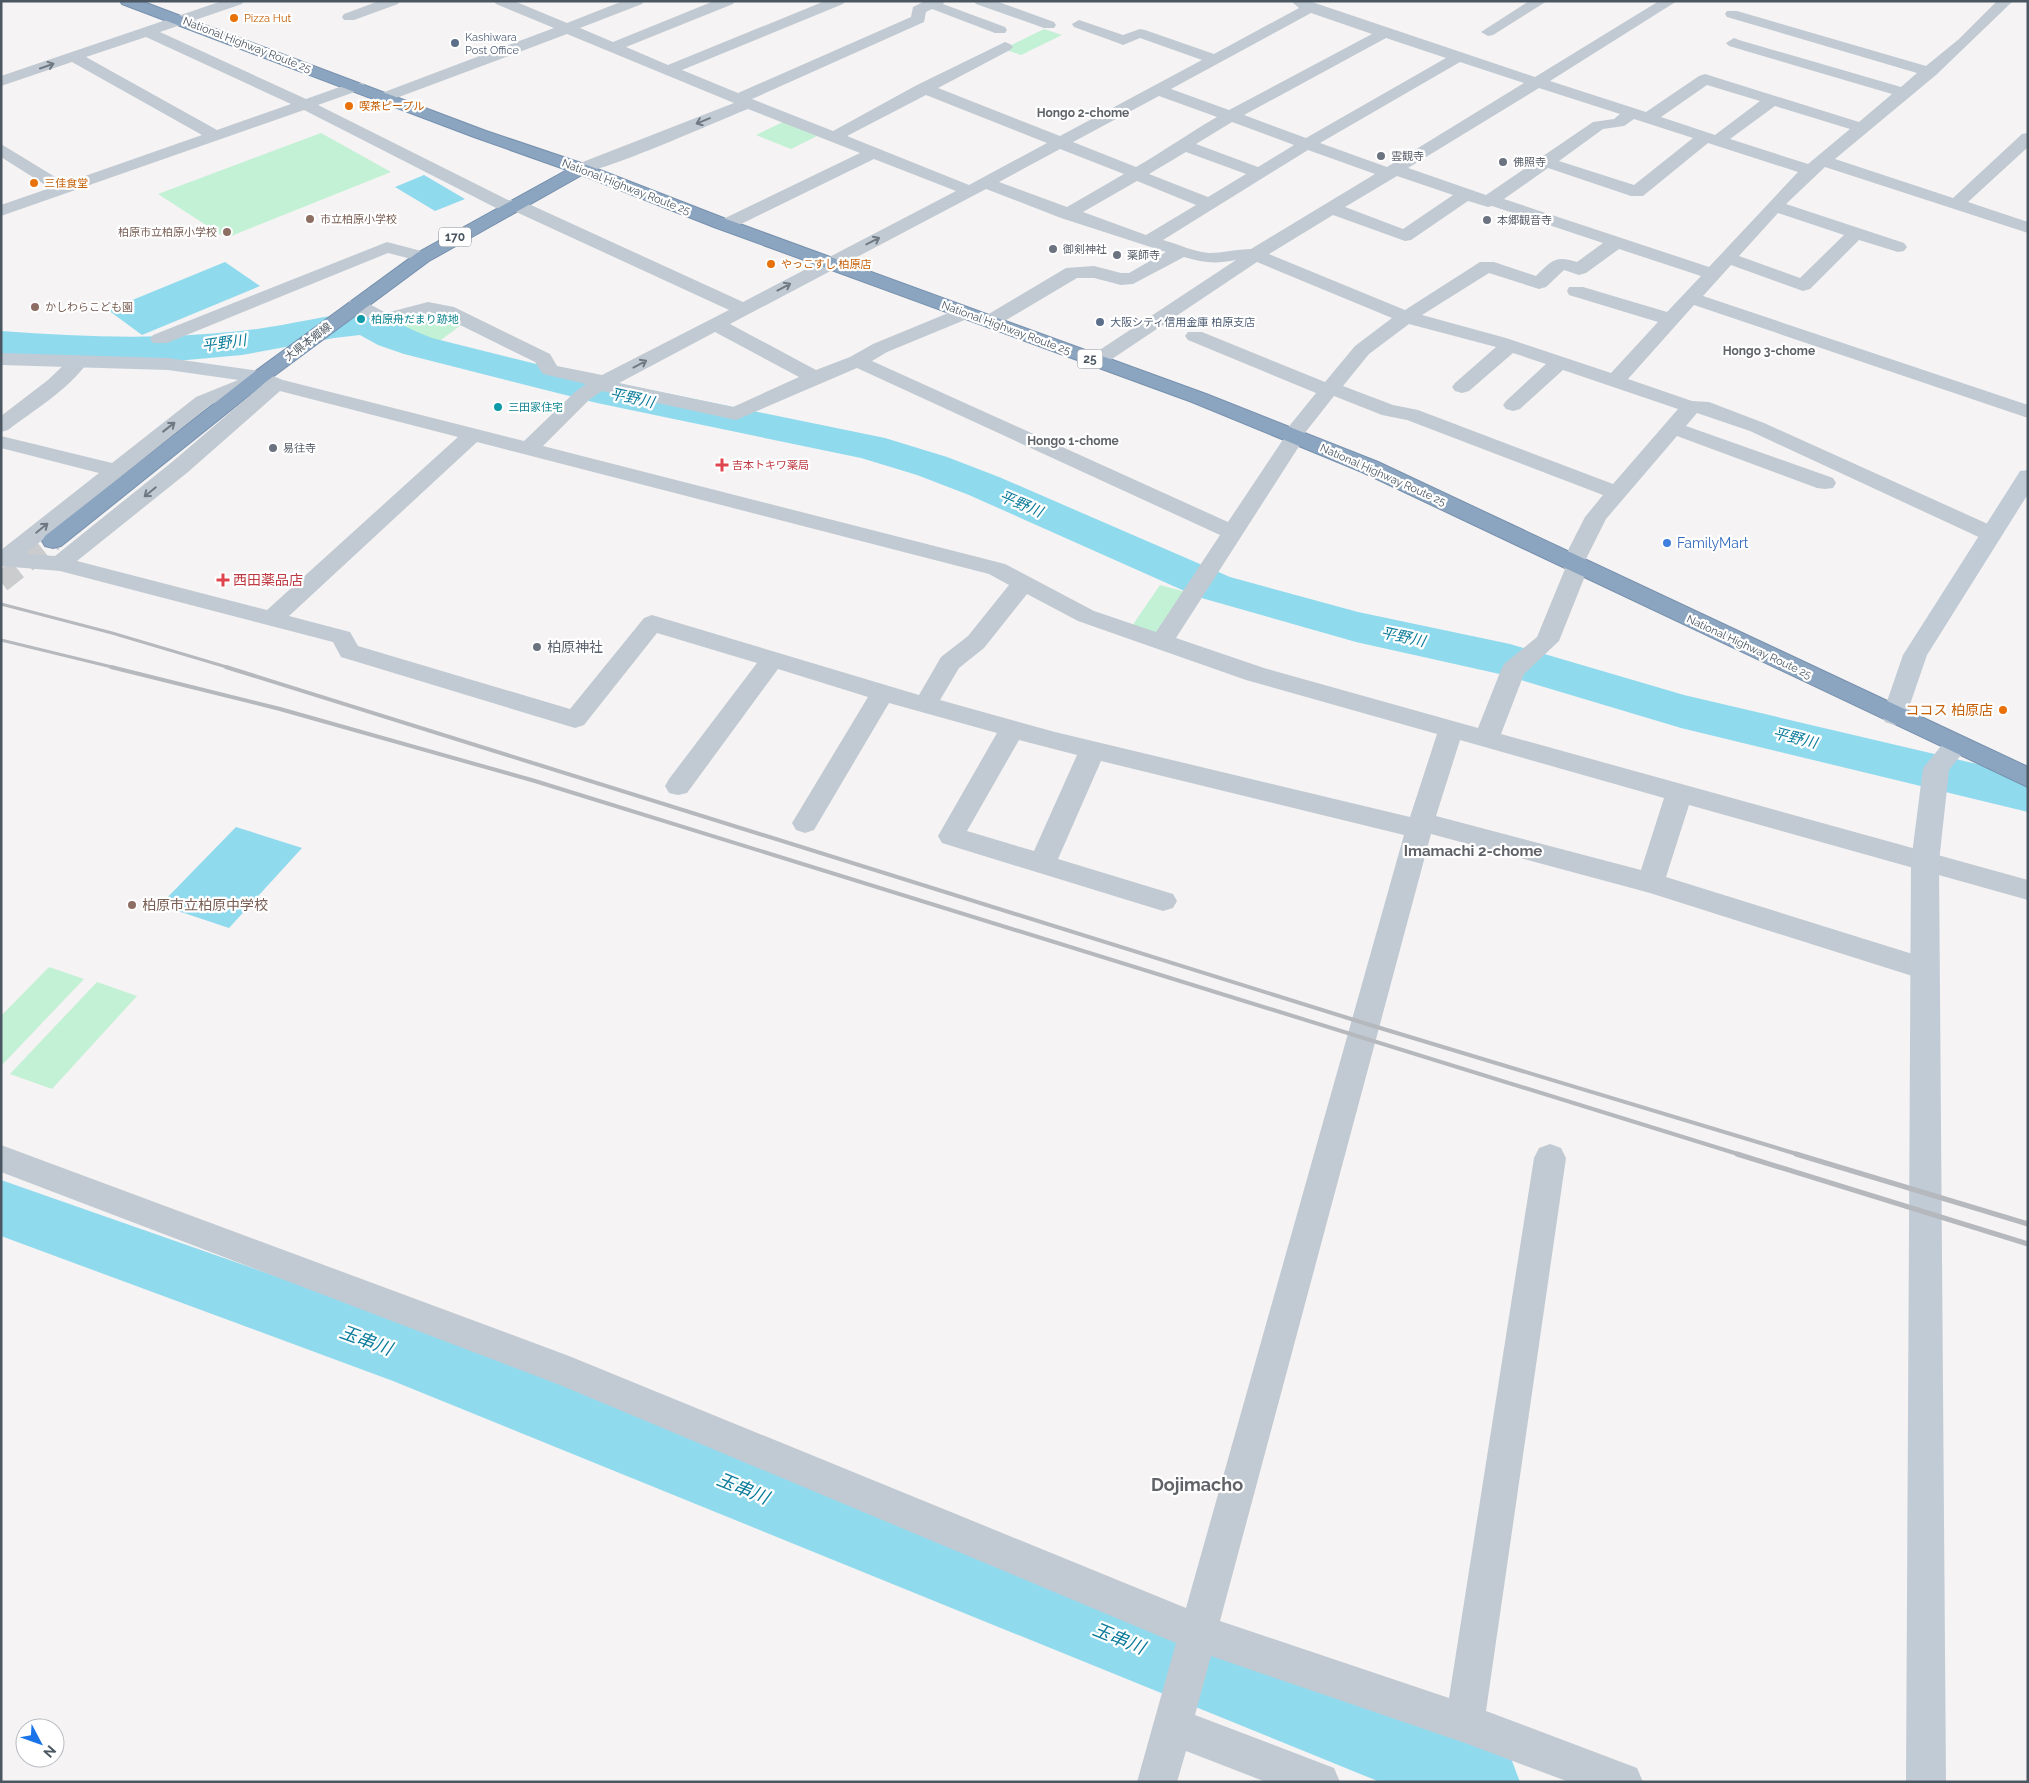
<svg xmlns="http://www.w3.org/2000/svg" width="2029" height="1783" font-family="Raleway,'Noto Sans JP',sans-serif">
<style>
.green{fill:#c3f1d5}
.water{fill:#90daee}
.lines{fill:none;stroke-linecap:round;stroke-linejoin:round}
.river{fill:#90daee;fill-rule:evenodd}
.highway-tunnel{stroke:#caccce;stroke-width:21;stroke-dasharray:21 11;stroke-linecap:butt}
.highway-casing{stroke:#7690ad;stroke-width:2}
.street{fill:#c1cad2;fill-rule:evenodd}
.secondary{fill:#c1cbd6;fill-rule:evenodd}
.highway{fill:#8ba5c1;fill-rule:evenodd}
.rail-far2{stroke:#b5b8bd;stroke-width:3}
.rail-far1{stroke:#b5b8bd;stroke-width:4}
.rail{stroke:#b5b8bd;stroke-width:5}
.oneway{stroke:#6e7983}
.food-dot{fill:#e8710a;stroke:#fff;stroke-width:2}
.service-dot{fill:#5c6f8a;stroke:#fff;stroke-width:2}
.worship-dot{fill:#6b7280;stroke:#fff;stroke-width:2}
.education-dot{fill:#8d6e63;stroke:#fff;stroke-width:2}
.culture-dot{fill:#0f9aa8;stroke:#fff;stroke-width:2}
.health-dot{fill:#e0444e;stroke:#fff;stroke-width:2}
.shop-dot{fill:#3f7fe0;stroke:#fff;stroke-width:2}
.labels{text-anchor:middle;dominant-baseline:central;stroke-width:4.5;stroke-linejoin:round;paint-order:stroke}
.far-food-label{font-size:11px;fill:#c56008;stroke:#fff;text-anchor:start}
.far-service-label{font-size:11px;fill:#4e5e75;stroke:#fff;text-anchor:start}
.far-street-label{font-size:11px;fill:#4a5661;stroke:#fff}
.far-worship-label{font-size:11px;fill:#5b616d;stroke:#fff;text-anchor:start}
.far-education-label{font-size:11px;fill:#785e54;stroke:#fff;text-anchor:start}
.far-culture-label{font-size:11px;fill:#0d838f;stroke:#fff;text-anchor:start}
.far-health-label{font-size:11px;fill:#be3a42;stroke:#fff;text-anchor:start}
.far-neighbourhood-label{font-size:12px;font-weight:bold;fill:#5f6368;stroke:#fff}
.shield{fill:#fff;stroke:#808990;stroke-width:1}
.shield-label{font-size:12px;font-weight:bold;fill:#4a5661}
.shop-label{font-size:14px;fill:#366cbe;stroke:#fff;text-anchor:start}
.health-label{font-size:14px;fill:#be3a42;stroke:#fff;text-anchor:start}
.worship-label{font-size:14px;fill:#5b616d;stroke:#fff;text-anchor:start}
.food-label{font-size:14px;fill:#c56008;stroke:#fff;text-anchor:end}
.education-label{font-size:14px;fill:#785e54;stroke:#fff;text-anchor:start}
.water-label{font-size:15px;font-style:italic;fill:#0c7c9b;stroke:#fff}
.neighbourhood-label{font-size:15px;font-weight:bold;fill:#5f6368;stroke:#fff}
.near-water-label{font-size:18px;font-style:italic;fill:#0c7c9b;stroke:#fff}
.near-neighbourhood-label{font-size:18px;font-weight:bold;fill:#5f6368;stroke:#fff}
</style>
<rect width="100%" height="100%" fill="#f5f3f3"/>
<g class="green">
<polygon points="1044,29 1062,35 1021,55 1003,49"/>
<polygon points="783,122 817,136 791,149 756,135"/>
<polygon points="321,133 391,172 226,238 158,194"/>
<polygon points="430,315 461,325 437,343 404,332 398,320"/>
<polygon points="1160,585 1186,592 1158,634 1132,626"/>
<polygon points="49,967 84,979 1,1066 1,1016"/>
<polygon points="97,982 137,996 52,1089 10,1074"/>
</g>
<g class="water">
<polygon points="424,175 465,199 435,211 395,187"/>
<polygon points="225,262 260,286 142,335 108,310"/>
<polygon points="236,827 302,848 229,928 160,905"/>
</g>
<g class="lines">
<g class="river">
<path d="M367 311C389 317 410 330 432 338L597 379 885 438 947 457 999 477 1230 577 1358 612 1510 644 1684 695 2028 776V812L1681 728 1504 675 1356 642 1198 597 969 495 917 475 861 458 597 403 404 354 378 345 360 335 334 338 242 355 176 361 56 359 1 355V331C81 337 161 340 240 331 282 327 324 315 367 311Z"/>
<polygon points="1,1180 404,1321 1480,1742 1509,1753 1520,1782 1380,1782 393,1381 1,1236"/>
</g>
<polyline class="highway-tunnel" points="1,582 53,541"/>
<g class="highway-casing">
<polygon id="highway" points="120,1 141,1 486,131 587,165 726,219 1206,394 1378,462 2028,767 2028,787 1362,472 1192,402 714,227 582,175 429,261 267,381 61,546 53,548 45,546 42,541 45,536 253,373 417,253 567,170 474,137 122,4"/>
</g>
<g class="street">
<path d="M222 1H244L242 4 160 32 306 99 351 83H363L365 86 363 89 318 105 508 200H520L743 302 956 191 874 159 731 229H719L716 225 719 221 860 153 748 109C722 119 594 177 575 173L573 169 575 165 734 103 567 34 391 100 385 102 377 97 379 94 554 28 496 4 494 1H514L567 23 623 1H644L642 4 580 28 613 42 714 1H735L733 4 626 47 668 65 825 1H845L843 4 682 70 738 93 911 17 913 7 925 1H945L943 4 1005 27 1007 30 1005 33H995L932 9 926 12 924 22 752 99 833 131 917 85 1005 42 1010 44 1013 47 1010 50 938 88 1060 136 1202 60 1140 38 1123 45 1118 43 1074 27 1072 24 1079 20 1123 35 1140 29 1145 30 1214 54 1299 8 1291 1H1309L1535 77 1659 1H1677L1550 81 1646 112 1699 76 1705 74 1859 122 1892 94 1729 46 1726 43 1734 38 1739 40 1901 87 1917 73 1727 17 1725 14 1727 11H1737L1926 66 1959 39 1997 1H2013L1936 75 1835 159 1953 198 2022 134 2028 133V147L1968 202 2028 222V233L1825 167 1786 204 1904 243 1907 247 1904 251 1898 252 1859 240 1810 289 1803 291 1731 265 1703 296 2028 405V418L1694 305 1628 379 1692 401 1709 402 1764 423 1999 529 2002 534 1999 539 1991 541 1983 539 1750 431 1697 413 1686 426 1833 478 1836 483 1833 488 1825 489 1817 488 1677 436 1606 519 1585 561 1589 566 1559 641 1524 674 1501 734 2028 880V900L1689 805 1666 877 1935 961 1939 969 1935 977 1925 980 1650 893 1431 834 1220 1621 1449 1698 1534 1158 1539 1148 1550 1144 1561 1148 1566 1158 1486 1711 1637 1768 1643 1782H1569L1465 1743 1211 1656 1195 1715 1334 1768 1340 1782H1266L1186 1751 1177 1782H1137L1176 1643 560 1385 1 1172V1145L569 1356 1186 1608 1404 835 1101 761 1058 859 1173 894 1177 901 1173 908 1163 911 942 843 938 836 997 733 889 703 814 830 805 833 796 830 792 823 868 697 778 669 687 793 678 795 669 793 665 786 669 779 757 663 657 633 584 725 575 728 341 657 333 642 60 571 1 566V550L99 473 1 448V436L112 463 196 397 260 371 283 380 524 441 575 392 586 384 543 374 535 362 442 316 428 314 384 325 350 309 348 305 350 301H364L386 313 428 302 454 307 550 354 557 366 602 375 729 310 514 211H502L304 110 1 216V205L50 188 1 157V144L65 183 202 135 72 62 1 86V76ZM1311 13 1372 34 1229 110 1171 89ZM146 37 291 104 217 130 86 57ZM1386 38 1446 58 1306 138 1244 115ZM1460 62 1524 83 1387 167 1320 143ZM1707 85 1760 101 1715 135 1661 117ZM1539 88 1620 114 1614 119 1593 122 1486 195 1408 168ZM926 95 1047 143 969 185 847 136ZM1159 96 1217 117C1189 133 1164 151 1136 167L1073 142ZM1775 106 1850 129 1808 164 1730 139ZM1634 119 1693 138 1634 185 1559 161 1603 129 1624 126ZM1232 122 1294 145 1258 167 1196 144ZM1708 143 1798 172 1709 267 1504 199 1548 168 1631 196H1643ZM1060 149 1124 174 1067 207 999 182ZM1308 150 1375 174 1251 249C1237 249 1223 253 1209 253 1194 252 1178 244 1163 240ZM1186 152 1246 174 1208 197 1149 174ZM1397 176 1453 195 1403 229 1345 207ZM1137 181 1196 205 1146 235 1083 212ZM986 189 1061 218 1166 252 1129 273H1121L1094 266 1066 268 982 318 979 322 982 326H996L1077 278H1094L1121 285 1133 284 1184 257C1203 263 1216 264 1236 260L1089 357 1086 361 1089 365H1103L1257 262 1392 318 1355 346 1325 382 1202 332H1188L1185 336 1188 340 1316 393 1282 435 1284 438 1228 522 872 361 887 352 972 317 975 313 972 309H958L873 344 850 357 816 370 730 324ZM1468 201 1488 207 1492 206 1603 243 1577 262C1554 255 1552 261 1536 276L1494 262H1480L1405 310 1269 254 1333 215 1405 241 1411 240ZM1778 213 1844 235 1800 278 1739 256ZM1619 249 1701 276 1667 312 1583 287H1569L1567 291 1569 295 1658 322 1611 373 1506 338 1422 315 1489 273 1539 289 1546 287 1564 270 1579 275 1586 273ZM1409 324 1496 347 1455 383 1452 387 1455 391 1462 393 1469 391 1513 353 1546 364 1506 401 1503 405 1506 409 1513 411 1520 409 1563 370 1678 409 1613 484 1418 410 1393 405 1343 386 1369 354ZM715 332 799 377 733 407 619 383ZM857 368 1220 535 1156 632 1094 611 1005 564 543 446 589 400 602 391 736 420ZM260 384 262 385 172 462 55 556 25 554 210 405ZM280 391 458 437 267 610 77 561 188 472ZM1334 396 1382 415 1407 420 1603 495 1585 517 1561 564 1565 569 1537 637 1504 664 1501 670 1478 728 1264 668 1176 638 1305 437 1304 434ZM477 442 989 574 1009 585 968 636 941 657 919 695 652 615 644 618 570 709 358 646 350 632 289 616ZM1027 594 1078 621 1246 680 1437 734 1410 817 1055 732 940 700 959 668 984 648ZM1019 740 1077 755 1034 851 967 831ZM1460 740 1664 798 1641 870 1436 816Z"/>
<polygon points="379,1 400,1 398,4 354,20 344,20 342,17 344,14"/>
<polygon points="974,1 996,1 1054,22 1056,25 1054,28 1044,28 976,4"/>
<polygon points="1529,1 1547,1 1493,35 1488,36 1481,32"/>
<polygon points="387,242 429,253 432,257 429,261 423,262 388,253 167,343 153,343 150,339 153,335"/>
<path d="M77 357 84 359 87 363C68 390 34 410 8 430L1 432V416L48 380 70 359Z"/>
</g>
<g class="secondary">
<polygon points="1,353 168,358 260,371 267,373 270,377 267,381 260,383 168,370 1,365"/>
<polygon points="2028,470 2028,494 1927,655 1906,716 1903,722 1894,725 1885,722 1882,716 1903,655 2017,476 2020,471"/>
<polygon points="1956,736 1965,739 1969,745 1949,770 1939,862 1946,1782 1906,1782 1911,862 1923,768 1947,739"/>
</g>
<use href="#highway" class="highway"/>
<g class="rail-far2">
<polyline points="1,604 112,633 230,668"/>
<polyline points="1,640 116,668"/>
</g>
<g class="rail-far1">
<polyline points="111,667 280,709 535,781 1741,1155"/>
<polyline points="226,667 1367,1024 1800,1155"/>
</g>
<g class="rail">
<polyline points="1737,1154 2028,1244"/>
<polyline points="1796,1154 2028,1224"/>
</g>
</g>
<defs><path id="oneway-shaft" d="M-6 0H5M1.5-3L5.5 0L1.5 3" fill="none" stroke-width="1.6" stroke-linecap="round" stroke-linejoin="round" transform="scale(1.25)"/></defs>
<g class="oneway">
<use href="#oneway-shaft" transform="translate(47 66) rotate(-19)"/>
<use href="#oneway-shaft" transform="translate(703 121) rotate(158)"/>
<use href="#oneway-shaft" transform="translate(873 241) rotate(-27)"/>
<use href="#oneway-shaft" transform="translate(784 287) rotate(-28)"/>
<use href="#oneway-shaft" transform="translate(640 364) rotate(-28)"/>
<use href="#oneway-shaft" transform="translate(169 427) rotate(-38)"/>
<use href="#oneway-shaft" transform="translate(150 492) rotate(141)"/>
<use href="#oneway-shaft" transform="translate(42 528) rotate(-39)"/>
</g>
<g class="food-dot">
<circle cx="234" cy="18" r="5"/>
<circle cx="349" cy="106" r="5"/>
<circle cx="34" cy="183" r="5"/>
<circle cx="771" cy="264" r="5"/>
<circle cx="2003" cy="710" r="5"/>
</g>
<g class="service-dot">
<circle cx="455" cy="43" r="5"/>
<circle cx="1100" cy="322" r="5"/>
</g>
<g class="worship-dot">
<circle cx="1381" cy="156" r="5"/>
<circle cx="1503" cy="162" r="5"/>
<circle cx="1487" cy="220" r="5"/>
<circle cx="1053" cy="249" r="5"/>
<circle cx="1117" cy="255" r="5"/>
<circle cx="273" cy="448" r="5"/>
<circle cx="537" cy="647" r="5"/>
</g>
<g class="education-dot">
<circle cx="310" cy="219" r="5"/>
<circle cx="227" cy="232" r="5"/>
<circle cx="35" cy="307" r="5"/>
<circle cx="132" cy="905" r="5"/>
</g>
<g class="culture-dot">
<circle cx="361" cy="319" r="5"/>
<circle cx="498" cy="407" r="5"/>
</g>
<g class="health-dot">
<path d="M719.5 457.5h5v5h5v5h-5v5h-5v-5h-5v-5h5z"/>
<path d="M220.5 572.5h5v5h5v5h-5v5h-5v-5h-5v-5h5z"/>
</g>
<circle class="shop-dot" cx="1667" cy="543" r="5"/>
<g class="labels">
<g class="far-food-label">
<text x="244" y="18">Pizza Hut</text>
<text x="359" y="106">喫茶ピープル</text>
<text x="44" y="183">三佳食堂</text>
<text x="781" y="264">やっこすし 柏原店</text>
</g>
<g class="far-service-label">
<text x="465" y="37">Kashiwara<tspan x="465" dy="13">Post Office</tspan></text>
<text x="1110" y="322">大阪シティ信用金庫 柏原支店</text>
</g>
<g class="far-street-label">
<text transform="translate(247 45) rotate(21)">National Highway Route 25</text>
<text transform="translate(626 187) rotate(21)">National Highway Route 25</text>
<text transform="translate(1006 328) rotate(20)">National Highway Route 25</text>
<text transform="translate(308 342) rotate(-37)">大県本郷線</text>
<text transform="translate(1383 475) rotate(24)">National Highway Route 25</text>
<text transform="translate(1749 647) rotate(25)">National Highway Route 25</text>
</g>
<g class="far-worship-label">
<text x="1391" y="156">雲観寺</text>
<text x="1513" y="162">佛照寺</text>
<text x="1497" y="220">本郷観音寺</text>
<text x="1063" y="249">御剣神社</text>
<text x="1127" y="255">薬師寺</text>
<text x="283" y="448">易往寺</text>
</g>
<g class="far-education-label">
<text x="320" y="219">市立柏原小学校</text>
<text x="217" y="232" text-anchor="end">柏原市立柏原小学校</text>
<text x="45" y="307">かしわらこども園</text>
</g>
<g class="far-culture-label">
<text x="371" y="319">柏原舟だまり跡地</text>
<text x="508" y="407">三田家住宅</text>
</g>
<g class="far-health-label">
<text x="732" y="465">吉本トキワ薬局</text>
</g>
<g class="far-neighbourhood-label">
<text x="1083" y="113">Hongo 2-chome</text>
<text x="1769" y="351">Hongo 3-chome</text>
<text x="1073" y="441">Hongo 1-chome</text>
</g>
<g class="shield">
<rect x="439" y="227.5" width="32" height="19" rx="4"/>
<rect x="1077.5" y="349.5" width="25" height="19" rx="4"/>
</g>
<g class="shield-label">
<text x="455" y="237">170</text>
<text x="1090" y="359">25</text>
</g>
<g class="shop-label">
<text x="1677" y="543">FamilyMart</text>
</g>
<g class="health-label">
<text x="233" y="580">西田薬品店</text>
</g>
<g class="worship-label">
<text x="547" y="647">柏原神社</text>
</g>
<g class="food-label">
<text x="1993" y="710">ココス 柏原店</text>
</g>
<g class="education-label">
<text x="142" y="905">柏原市立柏原中学校</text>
</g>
<g class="water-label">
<text transform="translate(224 343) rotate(-8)">平野川</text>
<text transform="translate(632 398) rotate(12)">平野川</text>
<text transform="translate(1021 504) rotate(23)">平野川</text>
<text transform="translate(1403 637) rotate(12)">平野川</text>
<text transform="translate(1795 738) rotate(14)">平野川</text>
</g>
<g class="neighbourhood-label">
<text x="1473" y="851">Imamachi 2-chome</text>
</g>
<g class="near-water-label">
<text transform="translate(366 1340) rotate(20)">玉串川</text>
<text transform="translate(743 1488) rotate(22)">玉串川</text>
<text transform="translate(1119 1638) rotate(22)">玉串川</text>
</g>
<g class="near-neighbourhood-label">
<text x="1197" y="1484">Dojimacho</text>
</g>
</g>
<rect width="2029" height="1783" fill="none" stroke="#4a5661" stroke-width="5"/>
<g transform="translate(40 1743) rotate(131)"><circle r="24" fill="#ffffff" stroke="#b7bbc0"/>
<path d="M0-4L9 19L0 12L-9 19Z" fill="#1a73e8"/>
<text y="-8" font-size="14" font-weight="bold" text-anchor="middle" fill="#4a5661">N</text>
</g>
</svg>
